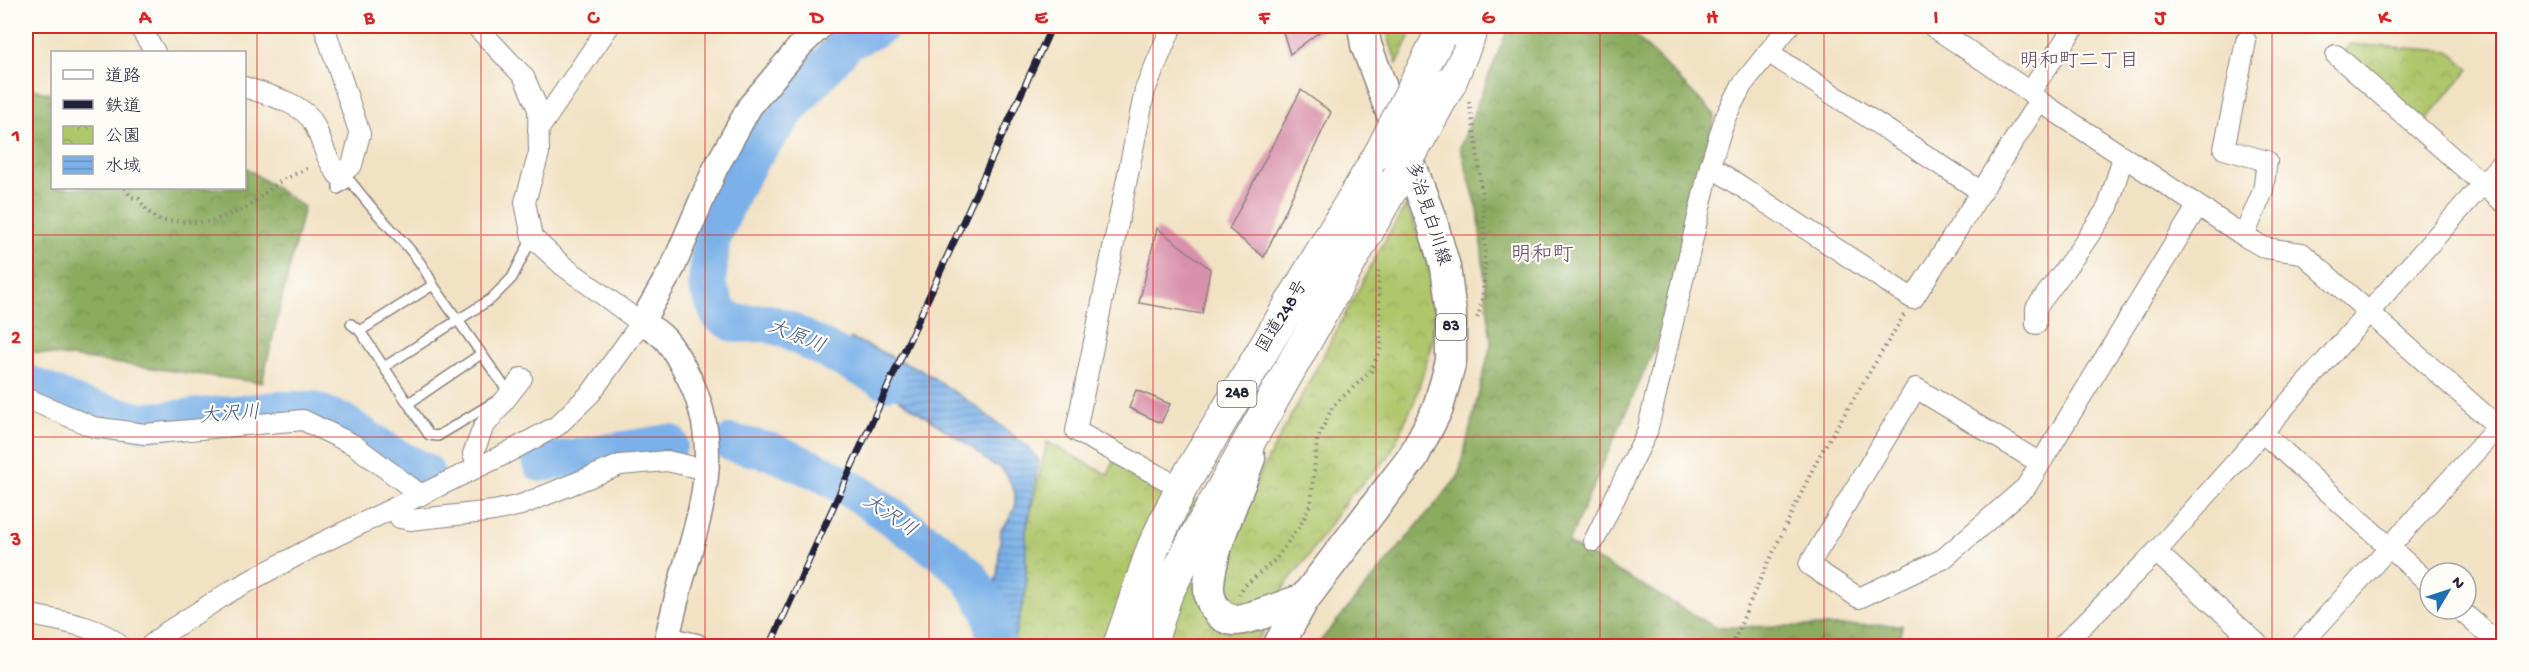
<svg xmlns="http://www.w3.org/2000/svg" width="2529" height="672" font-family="'Gochi Hand','Klee One',sans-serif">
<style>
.forest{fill:url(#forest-crowns);stroke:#56664d;stroke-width:1.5}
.park{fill:url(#park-crowns);stroke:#687453;stroke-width:1.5}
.water{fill:url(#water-rules);stroke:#4e6a92;stroke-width:1.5}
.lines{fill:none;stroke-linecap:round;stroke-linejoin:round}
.river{stroke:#7ab1e9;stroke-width:38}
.building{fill:#d990ab}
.service-casing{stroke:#8a8280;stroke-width:12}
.minor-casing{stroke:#8a8280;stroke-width:22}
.tertiary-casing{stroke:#8a8280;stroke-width:27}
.primary-casing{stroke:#8a8280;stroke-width:33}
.trunk-casing{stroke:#8a8280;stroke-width:34}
.path{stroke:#8a8280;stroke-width:4;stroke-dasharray:1.5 4.5;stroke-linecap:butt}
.service{stroke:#fff;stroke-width:9}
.minor{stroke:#fff;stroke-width:20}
.tertiary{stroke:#fff;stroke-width:24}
.primary{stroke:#fff;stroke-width:30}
.trunk{stroke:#fff;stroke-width:32}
.rail-casing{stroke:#22223b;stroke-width:7}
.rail{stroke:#fdfcf7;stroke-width:4.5;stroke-dasharray:14;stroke-linecap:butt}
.trunk-bridge-casing{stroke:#8a8280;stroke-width:34;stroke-linecap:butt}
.trunk-bridge{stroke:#fff;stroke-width:32}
.grid{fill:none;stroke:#d62828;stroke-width:1.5;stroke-opacity:0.55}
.labels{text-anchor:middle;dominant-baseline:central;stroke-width:4.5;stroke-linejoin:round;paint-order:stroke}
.shield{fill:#fdfcf7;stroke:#646373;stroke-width:1.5}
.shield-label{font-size:16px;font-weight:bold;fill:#22223b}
.street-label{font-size:18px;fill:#22223b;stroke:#fdfcf7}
.neighbourhood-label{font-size:20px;fill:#624862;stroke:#fdfcf7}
.water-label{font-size:20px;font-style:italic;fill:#455b81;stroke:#fdfcf7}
.quarter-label{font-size:21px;fill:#624862;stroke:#fdfcf7}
.neatline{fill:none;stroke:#d62828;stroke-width:2}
.grid-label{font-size:20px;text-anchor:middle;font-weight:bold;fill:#d62828}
</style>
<defs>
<pattern id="forest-crowns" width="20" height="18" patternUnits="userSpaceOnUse" patternTransform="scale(1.5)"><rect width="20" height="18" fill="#8bab5f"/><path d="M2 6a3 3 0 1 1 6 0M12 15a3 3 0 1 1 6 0" fill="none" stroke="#718b50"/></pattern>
<pattern id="park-crowns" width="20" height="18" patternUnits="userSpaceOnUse" patternTransform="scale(1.5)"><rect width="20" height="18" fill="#afc66b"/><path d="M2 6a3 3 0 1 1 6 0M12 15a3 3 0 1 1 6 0" fill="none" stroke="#96aa5e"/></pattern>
<pattern id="water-rules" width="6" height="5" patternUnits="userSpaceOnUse" patternTransform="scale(1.5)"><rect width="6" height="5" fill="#7ab1e9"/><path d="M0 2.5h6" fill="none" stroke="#6490be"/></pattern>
</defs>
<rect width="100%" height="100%" fill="#fdfcf7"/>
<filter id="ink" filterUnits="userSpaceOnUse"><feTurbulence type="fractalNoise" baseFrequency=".0167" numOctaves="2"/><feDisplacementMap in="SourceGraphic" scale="12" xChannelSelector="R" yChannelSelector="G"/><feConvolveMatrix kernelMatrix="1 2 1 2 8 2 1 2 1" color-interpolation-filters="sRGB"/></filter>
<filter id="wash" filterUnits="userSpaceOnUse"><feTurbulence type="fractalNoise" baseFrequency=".008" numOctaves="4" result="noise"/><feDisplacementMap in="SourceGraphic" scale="24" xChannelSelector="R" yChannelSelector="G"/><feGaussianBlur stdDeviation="1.35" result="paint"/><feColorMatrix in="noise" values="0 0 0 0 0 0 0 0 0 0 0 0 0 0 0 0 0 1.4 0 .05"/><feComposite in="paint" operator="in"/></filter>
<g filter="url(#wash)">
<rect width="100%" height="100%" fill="#f2e2c4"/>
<g class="forest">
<polygon points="1509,26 1626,26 1715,115 1663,329 1568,543 1715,627 1902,625 1899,646 1316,646 1458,477 1491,344 1478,210 1460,147"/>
<polygon points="26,65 33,89 52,94 52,188 244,188 245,167 304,207 262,383 26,351"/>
</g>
<g class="park">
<polygon points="1385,26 1415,26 1397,64"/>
<polygon points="2350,44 2449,51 2469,69 2424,123 2343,52"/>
<polygon points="1406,206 1424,248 1434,292 1434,337 1415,400 1389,456 1348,498 1304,562 1286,584 1263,632 1253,646 1012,646 1026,591 1026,531 1047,442 1108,475 1114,459 1235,521 1381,247"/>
</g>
<polygon class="water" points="851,338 923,371 974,405 1027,446 1039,460 1026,531 1026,591 1012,646 979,646 983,611 997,576 1001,529 1008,521 1015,507 1015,493 1007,475 1000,467 991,464 970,446 899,399 873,387 852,372 837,366"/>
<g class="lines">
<g class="river">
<polyline points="881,26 847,42 788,109 751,158 732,191 711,241 707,285 719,314 736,324 767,323 783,328 887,381"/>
<polyline points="26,383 81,407 143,422 279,410 311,410 342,422 395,457 425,472"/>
<polyline points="732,443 773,452 824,474 859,494 945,555 969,576 991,612 996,646"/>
<polyline points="541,463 669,443"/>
</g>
</g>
<g id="blocks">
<g class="building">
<polygon points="1281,26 1327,26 1290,54"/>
<polygon points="1301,90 1331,112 1264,257 1229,229"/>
<polygon points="1157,228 1210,269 1202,314 1139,303"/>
<polygon points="1136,390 1170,404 1161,423 1129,408"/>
</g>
</g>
</g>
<g filter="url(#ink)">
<use href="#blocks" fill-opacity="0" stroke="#8a8280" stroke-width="1.5"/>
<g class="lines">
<g class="service-casing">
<g id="service">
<path d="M338 175V189L350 181C361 194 372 209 384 221 403 242 421 259 433 285L509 393 438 436 429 435 360 331 351 324"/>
<polyline points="360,331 433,285"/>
<polyline points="384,367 491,299 512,278 532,238"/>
<polyline points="409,403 481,354"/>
</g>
</g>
<g class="minor-casing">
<g id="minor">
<polyline points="139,26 155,52"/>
<polyline points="1172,26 1145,90 1076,431 1181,488"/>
<polyline points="1932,26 2030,92 2039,101 2244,236 2265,248 2302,253 2504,432"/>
<polyline points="1768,52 1982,192"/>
<polyline points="2336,55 2504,203"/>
<path d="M244 87C265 94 304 103 314 124 323 143 325 158 338 175L352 165 360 134 324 26"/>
<polyline points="2030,92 2075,26"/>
<polyline points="538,130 609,26"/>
<polyline points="1710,166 1913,299 2039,101"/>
<polyline points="2244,236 2263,191 2267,161 2224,149 2246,41"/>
<polyline points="2036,324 2036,308 2080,249 2108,207 2123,157"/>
<polyline points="26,398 93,427 145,434 303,420 354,445 421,495"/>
<polyline points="2262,432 2430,584"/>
<polyline points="2040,463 1916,388 1809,565 1859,598 1943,559 2026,487 2197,207"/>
<polyline points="478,467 473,454 483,428 522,378"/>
<polyline points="395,508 400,518 410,520 494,511 521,505 620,465 667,461 707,470"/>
<polyline points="1594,541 1647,432 1710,166 1725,118 1742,85 1789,26"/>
<polyline points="2156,552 2260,646"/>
<polyline points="2459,609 2501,646"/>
<path d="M26 614C53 620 100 625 120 646"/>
<polyline points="150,646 167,632 231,591 311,548 501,456 557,426 591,393 641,323 562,265 532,237 525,202 539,153 538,109 524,77 476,26"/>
<polyline points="2062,646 2156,552 2504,160"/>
<polyline points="2300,646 2504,420"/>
</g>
</g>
<g class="tertiary-casing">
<g id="tertiary">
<polyline points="667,639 696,646"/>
<path d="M665 646C671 623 676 599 683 575 704 501 724 440 684 368 672 346 664 332 641 323L673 267 715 169 750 106 801 45 821 26"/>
</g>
</g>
<g class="primary-casing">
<g id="primary">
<path d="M1250 458C1238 492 1210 551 1209 586 1208 601 1218 618 1233 620 1248 621 1287 604 1304 599"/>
<polyline points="1278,646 1304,599 1413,457 1438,408 1451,361 1451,313 1445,267 1432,222 1366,45 1363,26"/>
</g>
</g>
<g class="trunk-casing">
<g id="trunk">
<polyline points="1450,83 1473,26"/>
<polyline points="1119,646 1153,548 1181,488 1381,152"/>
<polyline points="1150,646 1166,595 1197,534 1397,179"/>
</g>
</g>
<g class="path">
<path d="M1469 102C1479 148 1494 277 1477 318"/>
<polyline points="125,188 131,197 139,199 148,212 161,221 209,222 245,209 282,180 311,167"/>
<polyline points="1239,595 1243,587 1276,559 1301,524 1311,503 1317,440 1333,406 1371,371 1381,347 1378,268"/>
<polyline points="1732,646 1752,597 1818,458 1904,315"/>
</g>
<use href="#service" class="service"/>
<use href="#minor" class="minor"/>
<use href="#tertiary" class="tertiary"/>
<use href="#primary" class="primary"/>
<use href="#trunk" class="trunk"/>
<g class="rail-casing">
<polyline id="rail" points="770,646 1052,26"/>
</g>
<use href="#rail" class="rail"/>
<g class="trunk-bridge-casing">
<g id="trunk-bridge">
<polyline points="1381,152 1439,37"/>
<polyline points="1397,179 1450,83"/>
</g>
</g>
<use href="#trunk-bridge" class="trunk-bridge"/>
</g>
</g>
<path class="grid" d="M257 26V646M481 26V646M705 26V646M929 26V646M1153 26V646M1376 26V646M1600 26V646M1824 26V646M2048 26V646M2272 26V646M26 235H2504M26 437H2504"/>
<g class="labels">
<g class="shield">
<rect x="1436" y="314" width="30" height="26" rx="4.5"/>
<rect x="1217.5" y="381" width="39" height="26" rx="4.5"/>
</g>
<g class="shield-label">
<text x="1451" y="327">83</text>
<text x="1237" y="394">248</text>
</g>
<g class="street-label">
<text transform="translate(1427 214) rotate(72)">多治見白川線</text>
<text transform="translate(1283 317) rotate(-59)">国道248号</text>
</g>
<g class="neighbourhood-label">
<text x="2079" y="62">明和町二丁目</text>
</g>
<g class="water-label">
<text transform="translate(796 338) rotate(22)">大原川</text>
<text transform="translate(230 416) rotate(-4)">大沢川</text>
<text transform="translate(889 517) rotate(34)">大沢川</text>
</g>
<g class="quarter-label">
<text x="1542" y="256">明和町</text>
</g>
</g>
<rect width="2529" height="672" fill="none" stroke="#fdfcf7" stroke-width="66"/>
<rect x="51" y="51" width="195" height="138" fill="#fdfcf7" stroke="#a5a5ac" stroke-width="1.5"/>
<rect x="63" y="70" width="30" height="9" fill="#ffffff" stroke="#a5a5ac" stroke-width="1.5"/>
<text x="105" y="81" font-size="18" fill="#22223b">道路</text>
<rect x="63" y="100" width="30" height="9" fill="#22223b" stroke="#a5a5ac" stroke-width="1.5"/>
<text x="105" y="111" font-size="18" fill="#22223b">鉄道</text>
<rect x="63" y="126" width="30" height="18" fill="url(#park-crowns)" stroke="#a5a5ac" stroke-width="1.5"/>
<text x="105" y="141" font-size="18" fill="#22223b">公園</text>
<rect x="63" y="156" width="30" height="18" fill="url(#water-rules)" stroke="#a5a5ac" stroke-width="1.5"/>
<text x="105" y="171" font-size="18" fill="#22223b">水域</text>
<g transform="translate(2448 591) rotate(51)"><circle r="28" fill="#fdfcf7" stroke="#a5a5ac" stroke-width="1.5"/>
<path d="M0-4.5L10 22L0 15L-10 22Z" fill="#1f6fb2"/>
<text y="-9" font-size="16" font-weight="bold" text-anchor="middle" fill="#22223b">N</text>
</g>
<rect x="33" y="33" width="2463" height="606" class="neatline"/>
<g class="grid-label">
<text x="145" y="23">A</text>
<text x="369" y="23">B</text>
<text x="593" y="23">C</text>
<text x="817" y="23">D</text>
<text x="1041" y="23">E</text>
<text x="1264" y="23">F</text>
<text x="1488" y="23">G</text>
<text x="1712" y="23">H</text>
<text x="1936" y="23">I</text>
<text x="2160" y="23">J</text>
<text x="2384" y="23">K</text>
<text x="16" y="141">1</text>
<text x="16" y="343">2</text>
<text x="16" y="545">3</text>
</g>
</svg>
